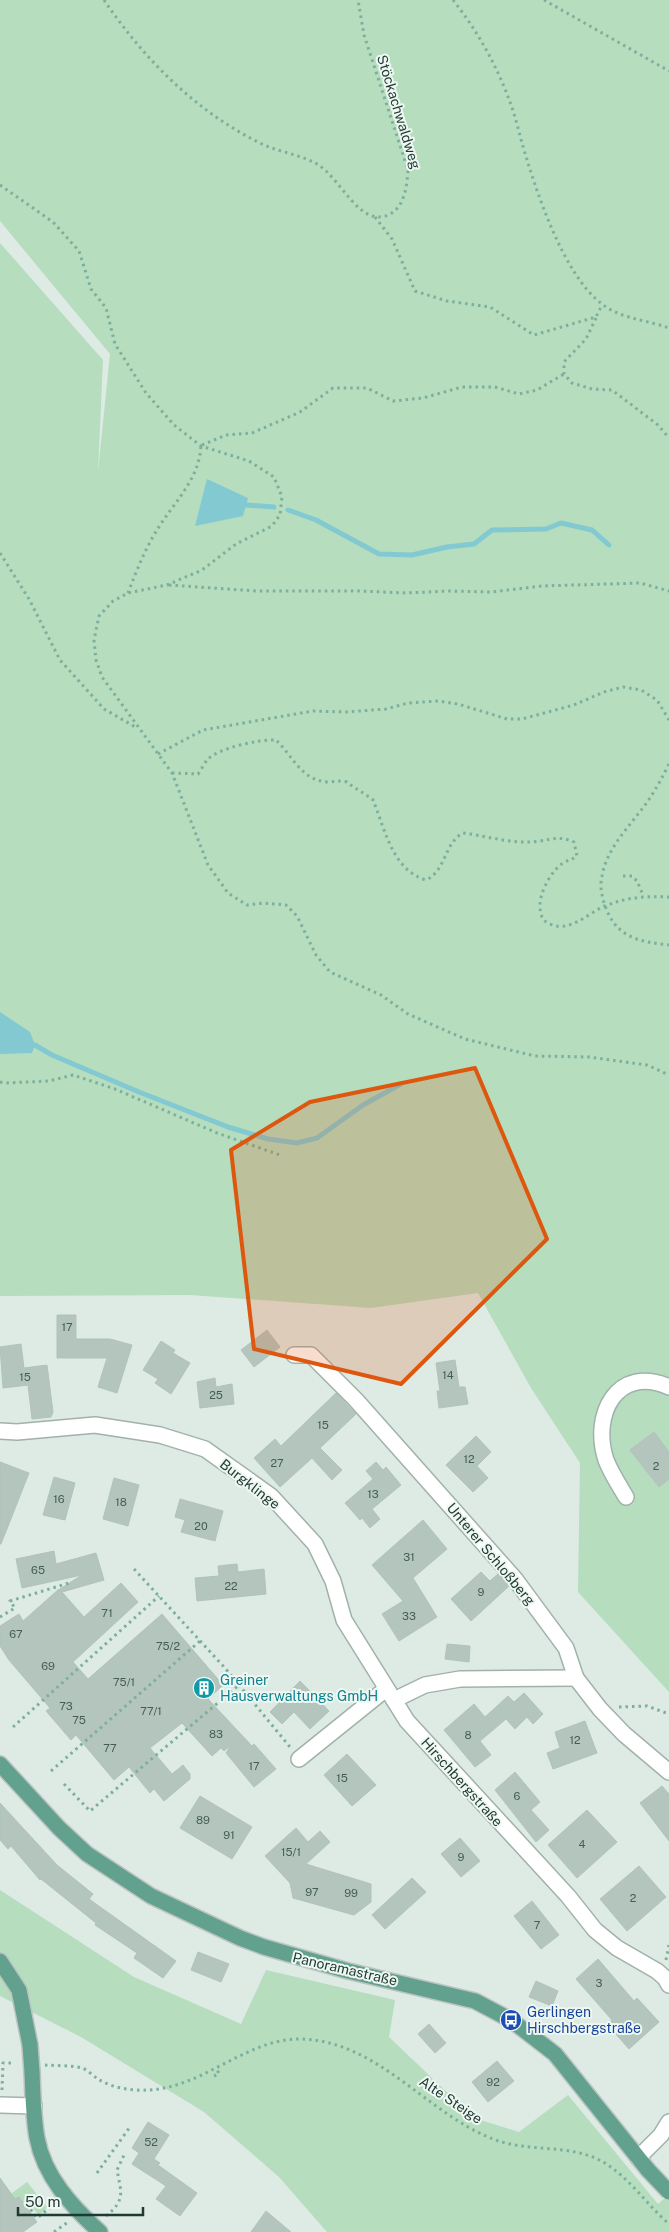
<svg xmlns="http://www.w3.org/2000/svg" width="669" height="2232" font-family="'Public Sans',sans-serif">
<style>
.green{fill:#b5ddbe}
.water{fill:#83c9d2}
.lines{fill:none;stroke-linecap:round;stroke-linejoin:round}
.stream{stroke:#83c9d2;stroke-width:5}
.building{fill:#b3c5bd;stroke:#b0c4bb}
.minor-casing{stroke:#a1b2ab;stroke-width:18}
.major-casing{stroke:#bcc4c2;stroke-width:18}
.path{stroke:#7daf9d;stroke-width:3;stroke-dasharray:2.5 4;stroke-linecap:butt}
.minor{stroke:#fff;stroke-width:15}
.major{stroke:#61a18e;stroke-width:15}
.major-bridge-casing{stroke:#bcc4c2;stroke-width:18;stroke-linecap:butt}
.major-bridge{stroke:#61a18e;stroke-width:15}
.marked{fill:#de570e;fill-opacity:0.2;stroke:#de570e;stroke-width:4;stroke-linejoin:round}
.labels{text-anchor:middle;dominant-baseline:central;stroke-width:4;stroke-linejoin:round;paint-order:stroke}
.number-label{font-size:11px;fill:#445d55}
.street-label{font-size:14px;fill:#1f3a32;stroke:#eef7f2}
.culture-label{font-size:14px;fill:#0d838f;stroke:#eef7f2;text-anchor:start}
.transit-label{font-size:14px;fill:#164399;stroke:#eef7f2;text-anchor:start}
</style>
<rect width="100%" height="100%" fill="#deeae4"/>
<g class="green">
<polygon points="0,0 669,0 669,1692 578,1592 580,1463 531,1388 478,1293 371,1308 190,1295 0,1296 0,243 103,360 98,472 110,354 0,221"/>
<polygon points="0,1890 134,1977 241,2024 266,1970 395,2000 389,2037 474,2118 519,2132 568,2095 658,2204 669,2194 669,2232 327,2232 279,2177 204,2112 81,2037 0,1996"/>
<polygon points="27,2182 48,2208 38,2215 28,2201 24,2204 19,2197 0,2210 0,2202"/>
</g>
<g class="water">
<polygon points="207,479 248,498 243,516 195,526"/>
<polygon points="0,1012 30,1032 35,1045 32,1053 0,1054"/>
</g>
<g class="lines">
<g class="stream">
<polyline points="246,505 274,507"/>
<polyline points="288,510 316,520 379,554 412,555 447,547 474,544 492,530 546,529 561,523 592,530 609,545"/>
<polyline points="35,1045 52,1055 139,1092 228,1127 268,1139 297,1143 317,1138 363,1105 401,1084"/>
</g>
</g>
<g class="building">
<polygon points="57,1315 76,1315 76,1339 110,1339 132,1345 117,1393 98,1387 107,1358 57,1358"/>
<polygon points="267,1330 280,1347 254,1367 241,1350"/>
<polygon points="161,1341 175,1350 173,1353 190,1363 171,1394 155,1383 158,1379 143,1370"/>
<polygon points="21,1344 24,1368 47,1365 53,1412 51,1417 32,1419 28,1385 3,1388 0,1347"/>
<polygon points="455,1360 459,1387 465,1387 468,1404 439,1408 437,1391 440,1391 436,1363"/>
<polygon points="215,1378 216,1387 232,1384 234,1404 200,1408 197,1382"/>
<polygon points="336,1393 356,1414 320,1448 342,1470 332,1480 312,1458 280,1487 254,1458 275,1439 281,1446"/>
<polygon points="654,1432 669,1452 669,1479 659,1487 630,1450"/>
<polygon points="476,1436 491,1452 477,1466 488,1478 473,1492 446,1465"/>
<polygon points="0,1462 29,1473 1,1544 0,1544"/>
<polygon points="376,1462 383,1470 386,1467 401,1485 372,1509 380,1519 370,1528 362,1518 360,1520 345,1503 373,1479 366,1471"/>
<polygon points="54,1477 75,1483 65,1520 43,1515"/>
<polygon points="114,1478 139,1485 128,1526 103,1519"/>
<polygon points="180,1499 223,1511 215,1541 181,1532 185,1520 175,1517"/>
<polygon points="423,1520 447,1549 413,1578 437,1617 399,1641 382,1614 403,1601 372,1565"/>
<polygon points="54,1551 56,1564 96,1553 104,1580 62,1592 84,1617 121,1583 138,1602 73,1662 88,1679 162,1614 223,1685 208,1699 252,1746 254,1744 276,1769 254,1787 226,1753 231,1745 224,1751 221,1748 212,1756 182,1723 150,1748 172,1774 183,1765 190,1774 190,1779 164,1801 154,1789 150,1793 129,1767 114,1780 76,1735 71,1740 46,1711 50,1708 9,1660 0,1646 0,1626 19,1614 23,1621 59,1589 61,1591 60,1589 82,1575 22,1588 16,1559"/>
<polygon points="237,1564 238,1572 264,1569 266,1594 197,1601 195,1578 219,1576 218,1566"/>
<polygon points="481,1572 490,1581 498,1574 509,1586 471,1621 451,1599"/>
<polygon points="447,1644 470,1646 469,1662 445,1659"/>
<polygon points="300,1681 329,1711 310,1729 294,1712 282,1724 270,1712"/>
<polygon points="524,1693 543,1714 533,1724 527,1717 515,1729 506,1719 480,1741 491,1755 475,1767 444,1730 474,1704 485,1717 508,1696 514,1702"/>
<polygon points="585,1721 597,1753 553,1769 547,1753 560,1748 555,1732"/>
<polygon points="347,1754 376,1785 352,1806 324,1775"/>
<polygon points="515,1772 540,1802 531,1810 549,1830 536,1842 495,1790"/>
<polygon points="662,1786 669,1794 669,1841 640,1803"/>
<polygon points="200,1796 252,1827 232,1859 180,1828"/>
<polygon points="0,1803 57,1865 93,1894 89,1899 176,1961 163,1978 134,1958 137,1953 95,1925 96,1923 41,1879 40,1880 11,1846 8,1849 0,1840"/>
<polygon points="587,1810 617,1842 577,1878 548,1845"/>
<polygon points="296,1828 308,1842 320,1831 330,1842 306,1864 371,1884 371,1902 354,1915 293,1898 290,1883 265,1856"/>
<polygon points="460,1838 480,1861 461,1877 441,1854"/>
<polygon points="639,1866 666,1897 627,1931 600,1899"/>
<polygon points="412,1878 426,1892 385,1929 372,1915"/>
<polygon points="532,1901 559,1935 541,1949 514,1916"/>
<polygon points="198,1952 229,1964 221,1982 191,1970"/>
<polygon points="598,1959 634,2001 637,1998 659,2022 629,2049 607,2024 612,2020 576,1979"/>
<polygon points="536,1981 558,1991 552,2006 529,1997"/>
<polygon points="429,2024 446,2043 435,2053 418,2034"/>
<polygon points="497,2061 514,2081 488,2102 472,2082"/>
<polygon points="148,2122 169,2135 154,2159 160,2163 158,2165 197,2193 180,2216 156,2199 166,2186 132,2164 139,2153 132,2148"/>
<polygon points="0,2178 15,2199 19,2197 37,2222 23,2232 0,2232"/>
<polygon points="266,2211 291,2232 251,2232"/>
</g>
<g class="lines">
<g class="minor-casing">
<g id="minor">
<polyline points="294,1355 311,1355 356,1400 515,1579 566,1648 576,1678 600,1709 624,1734 669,1772"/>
<polyline points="0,1431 17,1432 95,1425 160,1435 205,1449 271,1496 315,1544 333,1581 344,1620 407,1721 568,1896 595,1930 617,1948 657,1971 665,1978 669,1985"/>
<path d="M626 1497C619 1485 611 1473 606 1460 591 1415 617 1364 669 1387"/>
<polyline points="394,1700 425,1685 460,1679 576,1678"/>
<polyline points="299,1759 386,1689"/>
<polyline points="0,2105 34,2106"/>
<polyline points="638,2158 661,2135 669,2122"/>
</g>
</g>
<g class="major-casing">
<g id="major">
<polyline points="0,1764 59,1828 87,1854 151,1896 240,1938 264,1947 348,1971 475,2001 511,2020 555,2054 648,2170"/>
<polyline points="0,1961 19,1990 30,2045"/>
<path d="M32 2072C33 2094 33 2116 37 2138 44 2176 72 2207 100 2232"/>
</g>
</g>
<g class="path">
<path d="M104 0C144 59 196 112 262 144 279 152 298 154 315 163 341 176 359 230 390 214 405 206 407 185 408 170L364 35 358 0"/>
<path d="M453 0C477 30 497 66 510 102 515 115 518 129 522 143 535 188 563 275 602 304 621 319 647 320 669 328"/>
<polyline points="544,0 669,71"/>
<polyline points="0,185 53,222 79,251 91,289 106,308 115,344 146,393 174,425 201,446 249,461 274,477 282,497 280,515 272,526 236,544 202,570 167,585 128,593 113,601 99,616 94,640 96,660 102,677 172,773 208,865 228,893 247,905 263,903 286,905 297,916 316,955 330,972 381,995 408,1014 465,1039 535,1056 589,1057 647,1065 669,1075"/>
<polyline points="375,217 392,239 415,291 447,301 490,307 534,335 596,317 602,305"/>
<polyline points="596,318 586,339 564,362 564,374 572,383 592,389 612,390 658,425 669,438"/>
<polyline points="202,445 226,435 252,433 300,412 333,388 367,388 393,401 423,398 462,387 495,387 519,394 537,390 564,374"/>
<polyline points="0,553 29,599 60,660 104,709 137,728"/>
<polyline points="169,585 256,591 359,591 406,593 449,591 491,592 542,586 640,583 669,591"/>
<path d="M128 593C136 572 145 549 157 530 174 502 199 480 201 446"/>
<polyline points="158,754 203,730 313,711 346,712 386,709 408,703 438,701 458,704 507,719 522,719 574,705 604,692 623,687 641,690 657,700 669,720"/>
<path d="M669 764C663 776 657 787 650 798 634 822 607 846 602 876 599 888 603 902 608 913 620 939 643 942 669 945"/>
<path d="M172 773 198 774C201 770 204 764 207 760 218 748 260 739 276 740 292 755 301 780 327 782 334 782 340 780 347 782 355 789 365 793 373 800 385 829 392 870 426 880 446 871 444 843 463 833 488 836 513 845 540 841 553 839 561 836 574 842L577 856C572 860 568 860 563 863 551 871 540 892 540 905 540 914 542 921 550 924 570 933 588 913 605 906 627 897 646 896 669 897"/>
<polyline points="623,876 632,876 637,881 643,895"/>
<polyline points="0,1082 5,1083 49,1081 73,1075 115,1089 217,1133 280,1155"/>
<polyline points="134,1569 225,1668 290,1747"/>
<polyline points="0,1617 15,1608 10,1601 69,1583"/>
<polyline points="619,1707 647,1706 669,1714"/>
<polyline points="13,1727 159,1596"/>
<polyline points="51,1771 200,1641"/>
<polyline points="64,1784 90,1811 239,1685"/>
<polyline points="666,1960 669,1945"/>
<path d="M45 2065C57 2066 71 2065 82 2068 88 2070 93 2076 98 2079 112 2088 132 2091 148 2090 203 2088 247 2038 301 2039 378 2041 426 2113 493 2139 528 2153 570 2143 603 2162 628 2176 648 2206 669 2224"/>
<polyline points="214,2076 219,2074 216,2067"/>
<polyline points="2,2090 3,2063 11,2063"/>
<polyline points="97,2173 130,2127"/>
<polyline points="26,2207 28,2206 37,2218 52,2206"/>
<path d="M106 2216C126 2200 121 2192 117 2170L125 2153"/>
<polyline points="54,2232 68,2222"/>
</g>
<use href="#minor" class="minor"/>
<use href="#major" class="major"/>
<g class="major-bridge-casing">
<g id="major-bridge">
<polyline points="30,2045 32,2072"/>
<polyline points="648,2170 669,2192"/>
</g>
</g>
<use href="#major-bridge" class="major-bridge"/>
</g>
<path class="marked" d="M475 1068 547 1239 401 1384 254 1349 231 1150 310 1102Z"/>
<defs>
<g id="building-disc" transform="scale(1.125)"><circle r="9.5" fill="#0f9aa8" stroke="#eef7f2"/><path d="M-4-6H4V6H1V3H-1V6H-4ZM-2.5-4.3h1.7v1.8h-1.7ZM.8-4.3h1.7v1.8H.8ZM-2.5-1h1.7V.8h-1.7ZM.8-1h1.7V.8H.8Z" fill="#fff"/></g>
<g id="bus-disc" transform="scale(1.125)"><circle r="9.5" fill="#1a4fb4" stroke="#eef7f2"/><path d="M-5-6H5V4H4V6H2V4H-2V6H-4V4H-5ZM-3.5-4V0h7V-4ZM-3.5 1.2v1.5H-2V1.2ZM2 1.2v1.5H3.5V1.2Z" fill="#fff"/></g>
</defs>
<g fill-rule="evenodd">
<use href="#building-disc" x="204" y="1688"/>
<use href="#bus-disc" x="511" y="2020"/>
</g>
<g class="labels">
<g class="number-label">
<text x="67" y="1327">17</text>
<text x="448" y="1375">14</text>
<text x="25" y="1377">15</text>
<text x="216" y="1395">25</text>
<text x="323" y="1425">15</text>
<text x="469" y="1459">12</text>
<text x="277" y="1463">27</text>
<text x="656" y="1466">2</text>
<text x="373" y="1494">13</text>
<text x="59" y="1499">16</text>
<text x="121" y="1502">18</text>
<text x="201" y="1526">20</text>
<text x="409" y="1557">31</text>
<text x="38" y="1570">65</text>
<text x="231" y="1586">22</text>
<text x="481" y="1592">9</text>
<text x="107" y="1613">71</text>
<text x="409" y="1616">33</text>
<text x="16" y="1634">67</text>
<text x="168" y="1646">75/2</text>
<text x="48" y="1666">69</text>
<text x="124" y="1682">75/1</text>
<text x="66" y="1706">73</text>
<text x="151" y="1711">77/1</text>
<text x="79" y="1720">75</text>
<text x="216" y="1734">83</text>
<text x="468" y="1735">8</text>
<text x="575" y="1740">12</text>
<text x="110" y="1748">77</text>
<text x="254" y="1766">17</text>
<text x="342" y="1778">15</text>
<text x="517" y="1796">6</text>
<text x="203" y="1820">89</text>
<text x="229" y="1835">91</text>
<text x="582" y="1844">4</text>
<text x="291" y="1852">15/1</text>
<text x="461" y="1857">9</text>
<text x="312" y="1892">97</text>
<text x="351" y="1893">99</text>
<text x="633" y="1898">2</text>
<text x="537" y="1925">7</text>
<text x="599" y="1983">3</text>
<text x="493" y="2082">92</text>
<text x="151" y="2142">52</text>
</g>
<g class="street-label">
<text transform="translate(399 112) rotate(73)">Stöckachwaldweg</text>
<text transform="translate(250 1484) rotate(38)">Burgklinge</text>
<text transform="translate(491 1554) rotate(50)">Unterer Schloßberg</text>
<text transform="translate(462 1782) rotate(48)">Hirschbergstraße</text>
<text transform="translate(345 1969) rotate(13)">Panoramastraße</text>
<text transform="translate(451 2100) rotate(34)">Alte Steige</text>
</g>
<g class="culture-label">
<text x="220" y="1680">Greiner<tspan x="220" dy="16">Hausverwaltungs GmbH</tspan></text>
</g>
<g class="transit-label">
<text x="527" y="2012">Gerlingen<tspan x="527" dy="16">Hirschbergstraße</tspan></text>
</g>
</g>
<path d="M18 2207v8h125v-8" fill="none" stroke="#1f3a32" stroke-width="2.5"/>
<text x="25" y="2207" font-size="15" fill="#1f3a32" stroke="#eef7f2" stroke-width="4" paint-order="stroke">50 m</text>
</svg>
